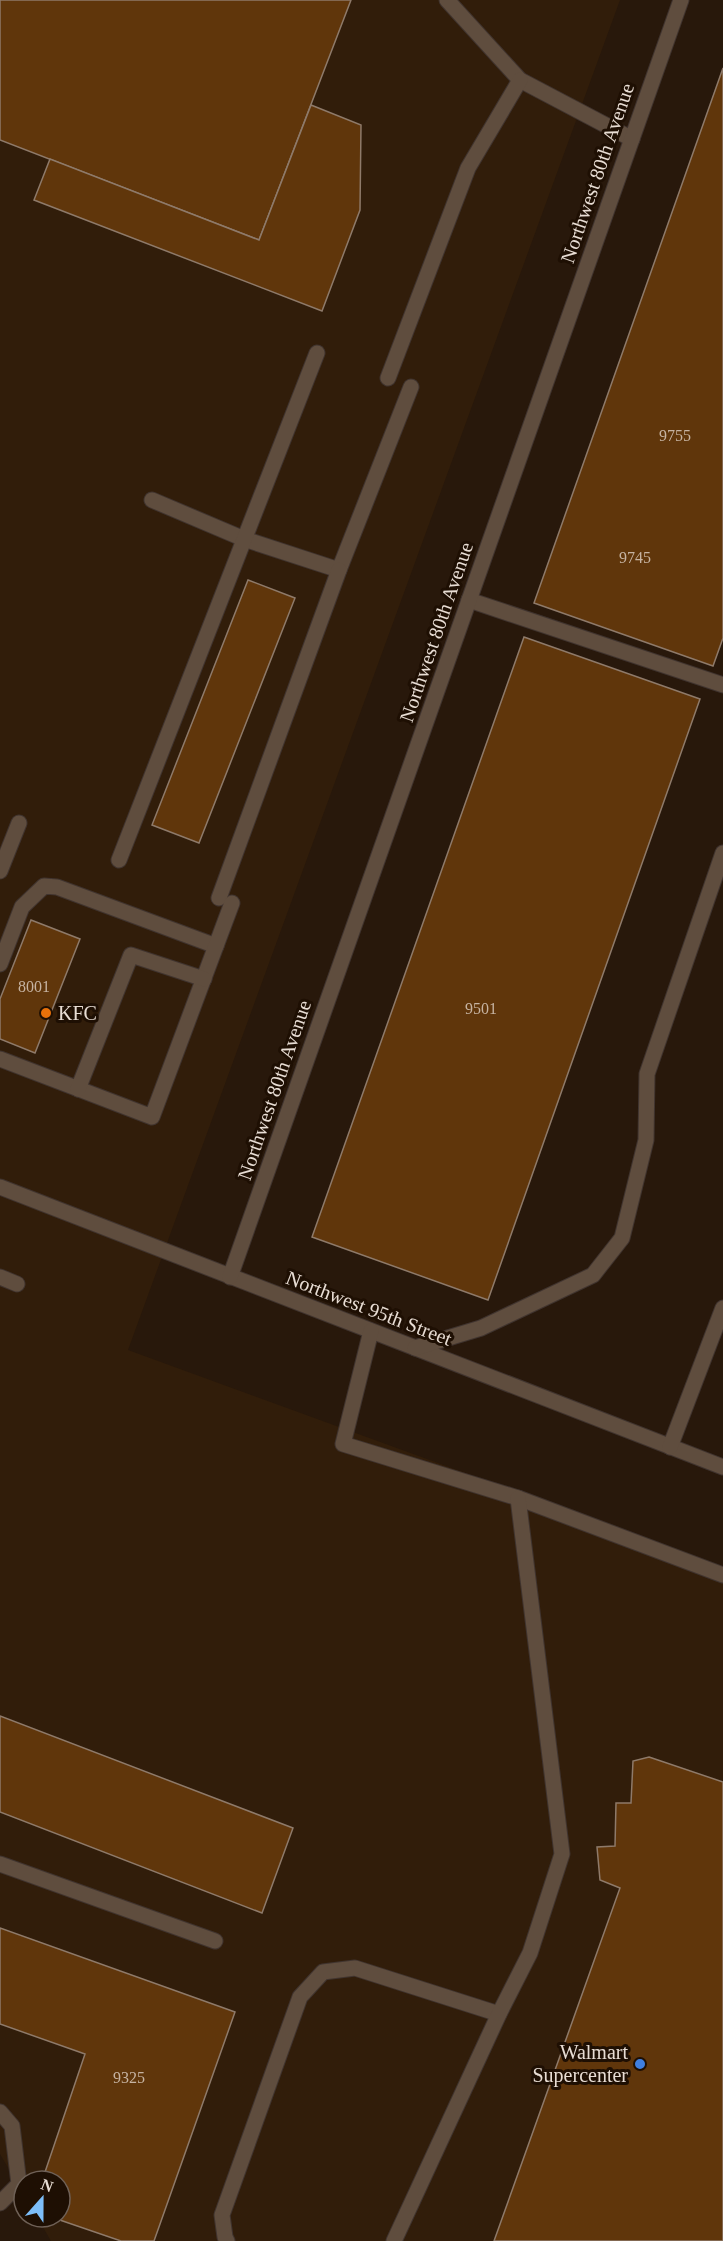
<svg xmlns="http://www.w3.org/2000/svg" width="723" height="2241" font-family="Georgia,serif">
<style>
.built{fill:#311d0a}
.building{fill:#60360b;stroke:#8e7a6a;stroke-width:1.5}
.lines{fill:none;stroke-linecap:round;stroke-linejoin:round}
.minor-casing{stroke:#40342f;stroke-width:17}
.minor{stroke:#5f4d3e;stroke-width:15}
.food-dot{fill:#e8710a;stroke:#1e0f03;stroke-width:2}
.shop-dot{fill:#3f7fe0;stroke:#1e0f03;stroke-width:2}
.labels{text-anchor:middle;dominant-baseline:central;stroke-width:6;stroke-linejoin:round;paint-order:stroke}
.number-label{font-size:16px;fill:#c6b3a2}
.street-label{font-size:20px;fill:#e8ddd4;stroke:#1e0f03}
.poi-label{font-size:20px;fill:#e8ddd4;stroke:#1e0f03;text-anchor:start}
</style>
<rect width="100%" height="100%" fill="#28180b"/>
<polygon class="built" points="0,0 620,0 128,1350 723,1567 723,2241 51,2241 37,2217 60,2217 60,2181 24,2181 24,2195 0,2154"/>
<g class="building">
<polygon points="0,0 351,0 259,240 0,140"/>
<polygon points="723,68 723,638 713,666 534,603"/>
<polygon points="311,105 361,125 360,210 322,311 34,200 50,159 259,240"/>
<polygon points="248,580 295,598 199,843 152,825"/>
<polygon points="524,637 700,699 488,1300 312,1237"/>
<polygon points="31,920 80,939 35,1053 0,1039 0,999"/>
<polygon points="0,1716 293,1828 262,1913 0,1812"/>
<polygon points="649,1757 723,1782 723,2241 494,2241 620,1888 600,1880 597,1847 615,1846 616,1803 631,1803 633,1761"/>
<polygon points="0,1928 235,2012 154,2241 121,2241 51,2217 60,2217 60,2181 42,2181 85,2054 0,2024"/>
</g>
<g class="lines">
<g class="minor-casing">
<g id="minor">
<polyline points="447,0 520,80 632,139"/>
<polyline points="388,378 468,168 520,80"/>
<polyline points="152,500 244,539 339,570 411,387"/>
<polyline points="469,600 723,685"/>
<polyline points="119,860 317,353"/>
<polyline points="0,871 19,823"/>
<polyline points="219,898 339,570"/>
<polyline points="0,964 22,907 44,886 57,887 216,946"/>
<polyline points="0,1059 152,1117 232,903"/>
<polyline points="78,1089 131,955 204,979"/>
<polyline points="0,1187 723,1467"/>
<polyline points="0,1277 17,1284"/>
<polyline points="230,1277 681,0"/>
<polyline points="371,1331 343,1444 518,1498 723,1575"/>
<polyline points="415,1348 481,1328 593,1275 622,1238 646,1140 647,1074 723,853"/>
<polyline points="670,1447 723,1308"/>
<polyline points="0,1864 215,1941"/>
<polyline points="0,2112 12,2126 19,2184 0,2203"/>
<polyline points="227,2241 225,2237 222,2215 300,1997 323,1972 355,1968 499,2014"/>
<polyline points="394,2241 499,2014 530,1953 562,1854 518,1498"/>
</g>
</g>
<use href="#minor" class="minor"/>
</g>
<circle class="food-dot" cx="46" cy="1013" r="6"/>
<circle class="shop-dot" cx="640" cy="2064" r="6"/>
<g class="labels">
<g class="number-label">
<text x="675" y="435">9755</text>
<text x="635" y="557">9745</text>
<text x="34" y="986">8001</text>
<text x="481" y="1008">9501</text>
<text x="129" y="2077">9325</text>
</g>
<g class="street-label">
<text transform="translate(597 173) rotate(-71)">Northwest 80th Avenue</text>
<text transform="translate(436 632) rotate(-71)">Northwest 80th Avenue</text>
<text transform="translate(274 1090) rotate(-71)">Northwest 80th Avenue</text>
<text transform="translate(369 1308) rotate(21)">Northwest 95th Street</text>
</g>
<g class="poi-label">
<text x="58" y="1013">KFC</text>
<text x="628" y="2052" text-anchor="end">Walmart<tspan x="628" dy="23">Supercenter</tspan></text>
</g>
</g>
<g transform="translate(42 2199) rotate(21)"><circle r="28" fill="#1e0f03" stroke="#6f6157" stroke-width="1.5"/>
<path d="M0-4.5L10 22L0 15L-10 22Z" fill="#7dbef9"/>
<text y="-9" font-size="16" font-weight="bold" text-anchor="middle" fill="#e8ddd4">N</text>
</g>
</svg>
